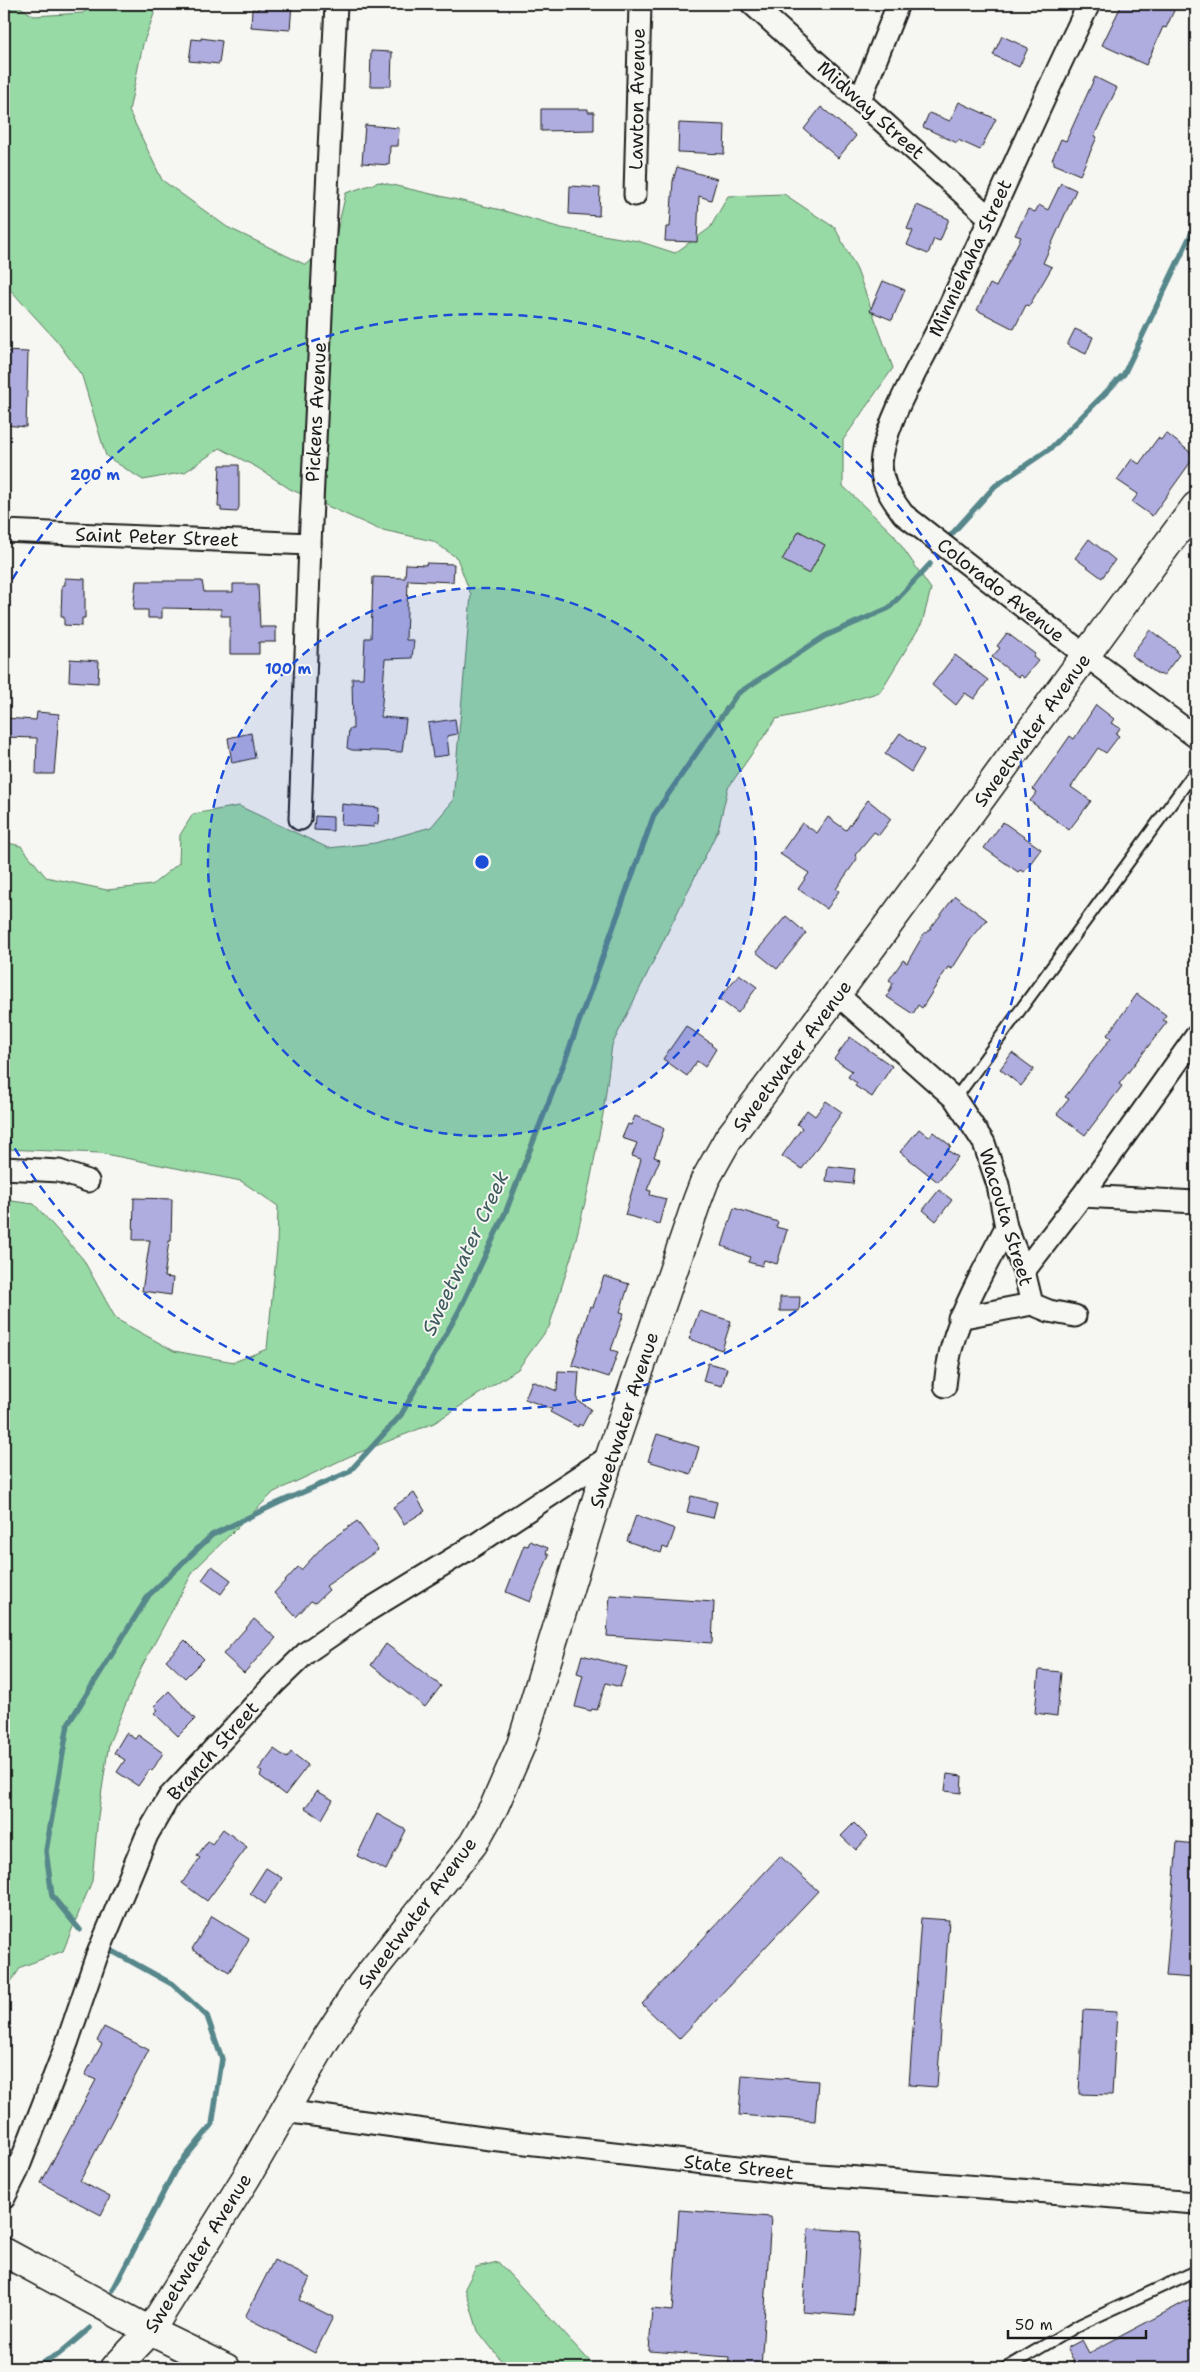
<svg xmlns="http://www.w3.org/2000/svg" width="1200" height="2372" font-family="'Shantell Sans',sans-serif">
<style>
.green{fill:#98daa5;stroke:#5a7b60}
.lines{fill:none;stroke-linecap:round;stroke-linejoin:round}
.stream{stroke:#56878b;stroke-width:5.5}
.building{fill:#afaddf;stroke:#1c1c1c}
.lane-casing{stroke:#1c1c1c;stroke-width:14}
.street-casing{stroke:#1c1c1c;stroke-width:25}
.secondary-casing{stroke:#1c1c1c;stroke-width:31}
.lane{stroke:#f6f6f2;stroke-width:10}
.street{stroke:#f6f6f2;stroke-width:21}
.secondary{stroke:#f6f6f2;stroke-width:28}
.ring{fill:none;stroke:#1d4ed8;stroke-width:2.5;stroke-dasharray:9 6}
.labels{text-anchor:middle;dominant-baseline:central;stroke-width:4;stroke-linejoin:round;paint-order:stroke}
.street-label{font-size:19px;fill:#1c1c1c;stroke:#f6f6f2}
.water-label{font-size:20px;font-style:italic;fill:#3e5a5d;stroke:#f6f6f2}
.centre{fill:#1d4ed8;stroke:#f6f6f2;stroke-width:2.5}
.ring-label{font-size:15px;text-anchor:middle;font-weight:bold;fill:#1d4ed8;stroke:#f6f6f2;stroke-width:4;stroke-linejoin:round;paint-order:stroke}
</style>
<rect width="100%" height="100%" fill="#f6f6f2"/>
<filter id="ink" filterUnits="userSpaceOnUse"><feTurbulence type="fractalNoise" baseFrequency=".02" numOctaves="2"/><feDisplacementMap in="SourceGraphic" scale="10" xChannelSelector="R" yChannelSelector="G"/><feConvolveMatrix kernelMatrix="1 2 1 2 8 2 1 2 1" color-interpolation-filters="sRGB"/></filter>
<g filter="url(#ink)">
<g class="green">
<polygon points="4,4 15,4 34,16 83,13 92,4 151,4 154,14 143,44 129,111 162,180 227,227 306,265 335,240 346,193 379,182 501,210 561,228 638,241 675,253 710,228 728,196 784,194 835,228 857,270 893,368 843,440 843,486 894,535 931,589 922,623 880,692 831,707 776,719 728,788 718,830 612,1045 603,1114 590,1182 573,1251 549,1327 518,1369 434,1423 348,1457 274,1492 194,1570 142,1666 109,1743 98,1816 92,1881 63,1951 21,1967 4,1992 4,1200 34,1204 83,1259 116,1319 174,1351 234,1362 267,1349 277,1247 278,1206 241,1181 100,1153 4,1149 4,842 21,846 46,877 107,890 152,885 179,863 180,835 193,814 239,806 328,848 375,843 431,827 453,801 471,595 457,558 433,541 378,529 290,489 258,468 220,448 185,472 143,480 106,456 82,376 57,341 4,283"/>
<polygon points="498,2262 596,2368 507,2368 478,2331 465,2288 476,2267"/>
</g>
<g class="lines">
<g class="stream">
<polyline points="950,536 995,486 1051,448 1124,374 1196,224"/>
<polyline points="80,1930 52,1896 46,1851 68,1724 149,1595 212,1535 278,1503 349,1472 401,1415 460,1309 506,1211 564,1063 654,815 737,694 825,636 889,608 930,564"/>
<polyline points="105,1947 172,1984 207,2016 222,2059 212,2125 175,2170 113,2290"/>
<polyline points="33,2368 59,2354 90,2328"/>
</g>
</g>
<g class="building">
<polygon points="258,4 292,4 290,30 251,27 252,9 258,10"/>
<polygon points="1122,4 1177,4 1166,28 1163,27 1146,65 1102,45"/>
<polygon points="1002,36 1028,48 1019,67 993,55"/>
<polygon points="201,38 222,41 219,64 189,61 192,39 201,40"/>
<polygon points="371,51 392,52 391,86 370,86"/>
<polygon points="1095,77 1117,88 1094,136 1097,137 1080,175 1054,164 1054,161 1052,160 1061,139 1066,141"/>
<polygon points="959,102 996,119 980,150 958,140 957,143 923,127 929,113 950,121"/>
<polygon points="821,107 856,136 838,158 804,129"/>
<polygon points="541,109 588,109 588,112 594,112 594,130 541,131"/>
<polygon points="679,123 725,125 724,154 678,152"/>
<polygon points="365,125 399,128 398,146 390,146 389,165 362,163"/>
<polygon points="677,167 717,179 711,200 699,196 697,242 665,241 666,227 670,227 673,181"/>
<polygon points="1061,183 1076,190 1043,263 1052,267 1029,306 1026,305 1014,329 977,310 990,284 996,287 1021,237 1015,235 1028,209 1035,212 1039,205 1048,210"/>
<polygon points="570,186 600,188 599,216 569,214"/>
<polygon points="917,205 949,219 940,241 934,239 928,254 907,245 913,231 907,229"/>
<polygon points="883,281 905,290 892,320 870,311"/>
<polygon points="1075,329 1093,337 1086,354 1067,345"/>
<polygon points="4,351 28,352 26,427 4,425"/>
<polygon points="1166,433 1195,456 1152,516 1132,502 1138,494 1117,480 1132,459 1139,464 1158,438 1161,440"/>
<polygon points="220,465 239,465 239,507 237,512 221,511 221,507 218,507"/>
<polygon points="799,531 825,545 809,574 782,560"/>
<polygon points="1089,539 1115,560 1102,578 1075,558"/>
<polygon points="426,563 454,564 453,582 408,580 406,640 414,640 412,658 385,659 381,717 406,719 402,752 352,750 347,748 349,729 353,729 352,678 363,678 365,638 371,638 373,577 405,578 406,564 426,565"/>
<polygon points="65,578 85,579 85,618 82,618 82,626 64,625 64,617 61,617 62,585 65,585"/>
<polygon points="136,581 202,581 204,592 233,592 233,584 258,584 260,627 276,627 276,642 259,642 259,654 230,654 230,616 221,616 221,609 162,608 162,618 148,618 148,610 133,610"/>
<polygon points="1150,630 1177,650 1176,652 1179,655 1163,676 1160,674 1159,675 1131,655"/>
<polygon points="1007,633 1035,654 1033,657 1038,661 1024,678 1020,675 1018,677 992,657 1000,648 997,646"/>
<polygon points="955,655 988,680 974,699 965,693 956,705 932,685"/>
<polygon points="70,659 99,661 98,683 69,681"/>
<polygon points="1096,705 1114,719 1111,723 1120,728 1116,734 1119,736 1106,753 1098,748 1071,787 1091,801 1069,830 1030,801 1037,792 1033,789 1070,736 1074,739"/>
<polygon points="37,712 59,714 54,774 36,774 37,738 4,737 4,718 36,720"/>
<polygon points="455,719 457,734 447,736 449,755 433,757 428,723"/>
<polygon points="251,733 255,758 232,763 228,738"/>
<polygon points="900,733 924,750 911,772 885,754"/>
<polygon points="868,800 891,819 879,835 874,832 855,855 857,859 836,889 839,891 827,909 798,889 809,873 780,854 802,823 817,833 828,817 846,830"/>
<polygon points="342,804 379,808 378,824 374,824 374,827 341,825"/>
<polygon points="315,816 333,817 333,831 314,830"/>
<polygon points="1003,822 1041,849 1024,872 1020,870 1018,872 984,848"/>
<polygon points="955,896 987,920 971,939 952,969 948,967 922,1008 918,1005 913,1014 887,997 893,983 889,980 903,960 907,963 925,932 927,933"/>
<polygon points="786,916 806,933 777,969 756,952"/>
<polygon points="739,974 757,987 738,1013 719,999"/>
<polygon points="1137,994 1166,1015 1163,1020 1167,1022 1119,1084 1122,1086 1085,1135 1057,1114 1069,1099 1065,1097 1111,1038 1107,1035"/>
<polygon points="686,1026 712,1044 711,1045 716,1049 705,1067 697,1061 687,1076 663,1059"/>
<polygon points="850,1037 892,1066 872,1097 855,1086 857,1083 848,1077 852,1071 834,1059"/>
<polygon points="1012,1053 1034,1069 1021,1086 1000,1069"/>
<polygon points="826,1101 842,1112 802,1169 782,1156 802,1128 797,1124 807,1110 815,1116"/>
<polygon points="635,1116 661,1126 661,1127 664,1129 654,1157 660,1159 647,1190 651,1191 650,1195 666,1199 659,1224 625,1215 641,1159 632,1156 637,1143 622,1138 628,1124 631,1125"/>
<polygon points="919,1129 929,1137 933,1132 951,1146 947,1150 958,1157 938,1182 900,1152"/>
<polygon points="828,1166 855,1169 853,1184 826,1181"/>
<polygon points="939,1190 952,1200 936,1221 923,1210"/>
<polygon points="134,1198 172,1199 171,1241 169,1241 164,1277 173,1278 171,1295 142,1291 150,1240 133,1240"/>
<polygon points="734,1208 778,1222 776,1227 787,1230 777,1264 764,1260 762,1266 748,1262 750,1257 722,1246"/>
<polygon points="604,1276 629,1284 620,1312 624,1313 611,1350 618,1352 609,1377 572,1365 590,1306 593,1307"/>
<polygon points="780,1297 800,1297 799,1311 780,1311"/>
<polygon points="699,1311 731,1321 722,1350 689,1339"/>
<polygon points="708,1363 727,1368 722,1386 703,1381"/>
<polygon points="558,1371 579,1372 577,1400 591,1409 582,1426 579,1424 578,1427 550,1412 552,1409 525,1399 532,1381 557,1391"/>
<polygon points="657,1434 699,1447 691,1474 648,1461"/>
<polygon points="414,1493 425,1511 404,1524 393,1507"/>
<polygon points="691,1496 717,1502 713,1518 687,1512"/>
<polygon points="636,1515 675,1529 668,1549 663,1547 661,1553 627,1541"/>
<polygon points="357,1521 378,1550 326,1586 329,1590 315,1603 311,1601 296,1617 274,1593 298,1567 301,1570 325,1544"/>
<polygon points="530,1541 548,1548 546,1553 549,1555 530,1602 506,1592 524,1545 528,1546"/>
<polygon points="212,1566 231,1580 221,1594 202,1580"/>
<polygon points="610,1595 714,1602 712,1643 607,1636"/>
<polygon points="254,1619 276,1638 244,1673 223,1654"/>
<polygon points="185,1640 204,1659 185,1678 166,1660"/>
<polygon points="386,1644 441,1686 425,1707 371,1665"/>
<polygon points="582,1655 627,1667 620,1687 606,1683 597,1710 592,1709 591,1711 575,1707 583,1675 577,1673"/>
<polygon points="1039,1670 1061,1672 1057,1716 1035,1713"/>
<polygon points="169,1691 195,1719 178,1736 154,1713 158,1710 154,1706"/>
<polygon points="126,1733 135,1739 138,1735 163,1753 152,1771 150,1769 138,1786 117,1772 125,1760 114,1753"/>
<polygon points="274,1749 287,1758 291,1752 308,1765 285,1795 260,1776 262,1772 258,1770"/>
<polygon points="947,1774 962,1776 961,1793 945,1791"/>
<polygon points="317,1791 333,1800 322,1819 305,1808"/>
<polygon points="377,1814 406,1830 386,1870 357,1856"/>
<polygon points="854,1823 868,1837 856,1850 841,1836"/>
<polygon points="223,1829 247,1847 207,1901 182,1883 200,1858 197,1856 208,1841 212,1844"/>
<polygon points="1177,1842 1196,1844 1196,1943 1193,1978 1166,1976"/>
<polygon points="780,1856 818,1891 679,2039 642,2004"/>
<polygon points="266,1868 282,1878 265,1904 250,1893"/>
<polygon points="212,1916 249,1939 229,1972 192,1949"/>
<polygon points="921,1918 949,1920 937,2087 909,2085"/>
<polygon points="1083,2010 1117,2012 1112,2095 1079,2094"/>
<polygon points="104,2027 149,2050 80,2181 110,2197 101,2215 41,2183 96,2080 85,2075 102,2044 97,2041"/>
<polygon points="742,2075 818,2081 815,2121 739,2115"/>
<polygon points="679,2210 771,2217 761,2368 728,2368 729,2357 649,2351 652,2309 672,2311"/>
<polygon points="808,2228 860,2232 854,2316 803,2312"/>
<polygon points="274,2260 310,2278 299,2300 333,2317 315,2353 245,2317"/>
<polygon points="1196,2296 1196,2368 1060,2368 1074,2361 1067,2348 1082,2340 1089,2353"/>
</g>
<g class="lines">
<g class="lane-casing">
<g id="lane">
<polyline points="955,1099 1196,770"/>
<polyline points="1006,2368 1081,2324 1196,2271"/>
</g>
</g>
<g class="street-casing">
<g id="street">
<polyline points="752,4 990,218"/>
<path d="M1089 4C1038 107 994 213 944 317 924 359 890 411 882 456 878 480 890 496 903 514L1085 655 1196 737"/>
<polyline points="860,100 898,4"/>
<polyline points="635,195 640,4"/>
<polyline points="4,531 310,544"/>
<polyline points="300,819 310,544 336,4"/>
<polyline points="838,995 955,1099 984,1143 998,1185 1006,1227 1024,1271 1032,1304 1049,1311 1075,1316"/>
<polyline points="4,1168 59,1171 88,1181"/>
<polyline points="1082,1196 1196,1202"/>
<polyline points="1024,1271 1082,1196 1196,1036"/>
<polyline points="959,1318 1032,1304"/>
<path d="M945 1386C950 1324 979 1281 1006 1227"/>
<polyline points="284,2111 490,2139 792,2173 1196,2203"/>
<polyline points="4,2198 16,2174 67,2043 96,1958 147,1835 169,1797 275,1683 307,1652 362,1614 475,1545 610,1456"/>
</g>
</g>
<g class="secondary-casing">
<g id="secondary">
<polyline points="4,2252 150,2331 226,2368"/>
<path d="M115 2368 150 2331 246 2178 324 2042 361 1985 473 1844 494 1807 521 1745 610 1456 697 1201 705 1180 728 1139C887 931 1039 716 1196 506"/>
</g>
</g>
<use href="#lane" class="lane"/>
<use href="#street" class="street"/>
<use href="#secondary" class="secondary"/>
</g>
</g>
<circle cx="482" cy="862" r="274" fill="#1d4ed8" fill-opacity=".12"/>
<g class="ring">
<circle cx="482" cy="862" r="274"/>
<path d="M5 592A548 548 0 1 1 5 1132"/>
</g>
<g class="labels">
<g class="street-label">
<text transform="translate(637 99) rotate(-89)">Lawton Avenue</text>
<text transform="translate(871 110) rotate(42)">Midway Street</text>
<text transform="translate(970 258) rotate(-65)">Minniehaha Street</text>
<text transform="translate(316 412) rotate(-87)">Pickens Avenue</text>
<text transform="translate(157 537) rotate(2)">Saint Peter Street</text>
<text transform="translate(1001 590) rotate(38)">Colorado Avenue</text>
<text transform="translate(1032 730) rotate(-54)">Sweetwater Avenue</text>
<text transform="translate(792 1056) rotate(-53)">Sweetwater Avenue</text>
<text transform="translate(1006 1217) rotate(73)">Wacouta Street</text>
<text transform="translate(624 1420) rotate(-72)">Sweetwater Avenue</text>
<text transform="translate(213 1751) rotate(-48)">Branch Street</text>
<text transform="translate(417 1913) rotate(-53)">Sweetwater Avenue</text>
<text transform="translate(739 2167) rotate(6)">State Street</text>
<text transform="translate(198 2253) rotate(-58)">Sweetwater Avenue</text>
</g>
<g class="water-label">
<text transform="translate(465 1253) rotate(-65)">Sweetwater Creek</text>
</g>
</g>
<circle cx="482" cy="862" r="8" class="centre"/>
<g class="ring-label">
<text x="95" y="480">200 m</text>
<text x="288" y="674">100 m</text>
</g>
<rect width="1200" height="2372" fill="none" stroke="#f6f6f2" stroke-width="20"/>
<rect x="10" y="10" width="1180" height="2352" fill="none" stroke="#1c1c1c" stroke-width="2" filter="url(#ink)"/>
<path d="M1008 2330v8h138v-8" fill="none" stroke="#1c1c1c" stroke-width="2.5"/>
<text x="1015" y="2330" font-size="15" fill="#1c1c1c" stroke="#f6f6f2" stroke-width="4" paint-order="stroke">50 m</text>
</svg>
